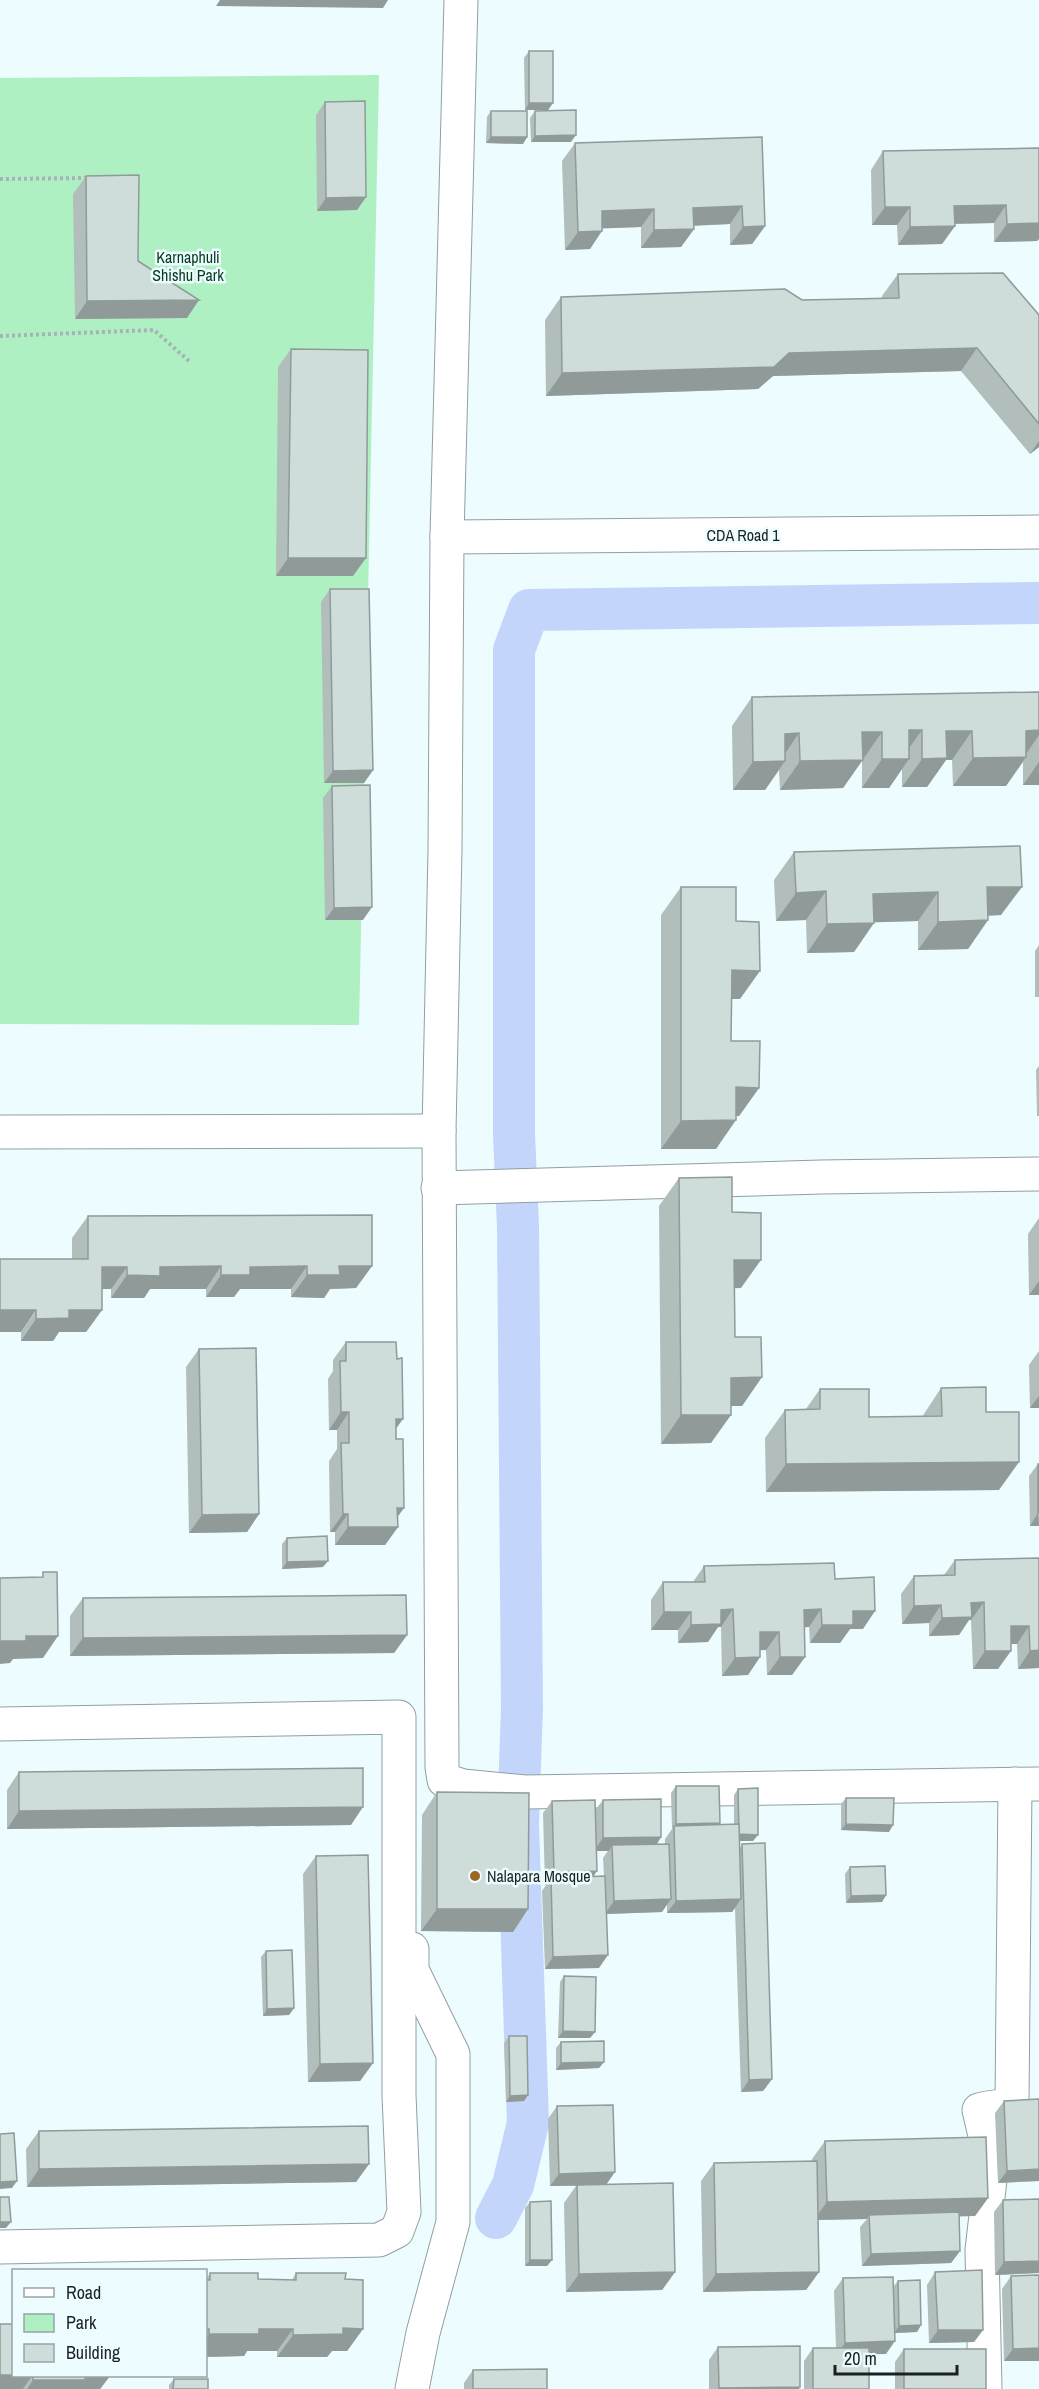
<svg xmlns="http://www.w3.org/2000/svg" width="1039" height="2389" font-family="'Archivo Narrow',sans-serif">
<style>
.green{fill:#aff0c2}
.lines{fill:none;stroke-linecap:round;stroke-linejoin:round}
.canal{stroke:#c4d5fb;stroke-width:42}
.minor-casing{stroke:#919fa2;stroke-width:35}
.path{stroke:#a7b4b7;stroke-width:4;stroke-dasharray:3 3;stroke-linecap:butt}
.minor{stroke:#fff;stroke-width:33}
.wall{fill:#b1bebb;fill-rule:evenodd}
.shaded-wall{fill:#909b99}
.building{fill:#ceddda;stroke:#909b99;stroke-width:1.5}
.poi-dot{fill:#9c6720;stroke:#ecfcff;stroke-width:2}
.labels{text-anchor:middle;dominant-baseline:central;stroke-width:5;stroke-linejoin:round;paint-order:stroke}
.park-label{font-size:16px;fill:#073b1e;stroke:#ecfcff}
.street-label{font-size:16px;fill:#1b2122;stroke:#ecfcff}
.poi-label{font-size:16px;fill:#1b2122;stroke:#ecfcff;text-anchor:start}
</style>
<rect width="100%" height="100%" fill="#ecfcff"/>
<polygon class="green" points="379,75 359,1025 0,1024 0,78"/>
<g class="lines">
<polyline class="canal" points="496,2218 513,2185 528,2123 518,1825 522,1707 518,1227 514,1134 514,650 529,610 1039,603"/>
<g class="minor-casing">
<g id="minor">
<polyline points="461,0 447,537 445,850 439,1131 442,1767 444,1780 463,1786 525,1792 1039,1784"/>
<polyline points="447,537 1039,532"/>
<polyline points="0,1132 439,1131"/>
<polyline points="438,1188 821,1177 1039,1174"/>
<polyline points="0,1724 399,1717 399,2095 404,2212 397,2231 379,2240 0,2247"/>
<polyline points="412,2389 423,2333 453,2222 453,2054 412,1970 412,1949"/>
<path d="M985 2389 982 2250 990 2180 987 2144 979 2110C990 2106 1001 2108 1012 2103L1015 1784"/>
</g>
</g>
<g class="path">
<polyline points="0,179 87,178"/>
<polyline points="0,336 154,330 189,361"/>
</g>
<use href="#minor" class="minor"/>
</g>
<g class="wall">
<polygon points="529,51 553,103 548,110 525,110 524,58"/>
<polygon points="325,102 366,197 357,210 317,211 316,115"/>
<polygon points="491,111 527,137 523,144 486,143 487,117"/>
<polygon points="535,111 571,142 531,142 530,118"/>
<polygon points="762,137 765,226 752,244 730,245 730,224 694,226 694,229 681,247 641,248 641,227 602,228 590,249 565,250 562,161 575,143"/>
<polygon points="1039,148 1039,239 1037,241 994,242 994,223 955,224 955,226 942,244 898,245 897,225 872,225 871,170 883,151"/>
<polygon points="86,176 138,261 187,318 75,319 73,194"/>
<polygon points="898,274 1039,315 1039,447 1030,454 961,371 773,376 758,389 546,396 545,320 561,297 802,300 882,298 882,296"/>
<polygon points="291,349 353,576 276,576 278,367"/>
<polygon points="330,589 373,770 364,783 324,783 321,602"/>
<polygon points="1039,692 1039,785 1023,785 1023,762 1006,786 953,786 952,760 946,760 927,787 902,787 902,769 889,788 862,788 862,761 843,788 780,790 779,770 765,790 733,790 732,726 752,697"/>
<polygon points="332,786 363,920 325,920 323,798"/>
<polygon points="1020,846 1001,915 988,916 988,920 968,949 918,950 918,921 874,922 854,952 807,953 806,920 776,921 774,880 794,852"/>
<polygon points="681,887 736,921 740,999 732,999 731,1041 759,1088 739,1116 736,1116 716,1149 661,1149 661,915"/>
<polygon points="1039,945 1039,997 1035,997 1035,951"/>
<polygon points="1039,1066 1039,1116 1037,1116 1036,1070"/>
<polygon points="679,1178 732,1212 741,1288 734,1288 735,1337 762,1377 742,1406 731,1406 711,1443 661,1444 659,1206"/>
<polygon points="88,1216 372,1266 356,1288 330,1289 324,1298 291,1297 291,1289 240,1289 234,1297 206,1297 206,1289 150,1289 144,1298 111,1298 111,1289 102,1289 102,1310 86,1332 59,1332 53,1341 21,1341 21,1332 72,1259 72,1238"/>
<polygon points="1039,1218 1039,1295 1029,1295 1028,1234"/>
<polygon points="346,1342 396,1428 398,1527 385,1545 335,1545 335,1532 330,1532 329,1461 337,1449 337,1430 329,1430 328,1379 333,1371 333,1360"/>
<polygon points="199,1349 259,1514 247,1532 189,1533 186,1367"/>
<polygon points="1039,1351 1039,1408 1030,1408 1029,1365"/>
<polygon points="941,1388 986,1412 999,1490 766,1492 765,1438 785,1410 806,1409 820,1389 869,1417 922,1417"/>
<polygon points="1038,1464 1039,1464 1039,1526 1030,1526 1029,1476"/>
<polygon points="287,1538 323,1567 282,1569 282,1544"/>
<polygon points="1039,1558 1039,1668 1018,1669 1017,1644 1011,1644 998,1669 973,1669 971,1620 969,1620 959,1635 929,1636 929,1623 902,1624 901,1594 914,1576 944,1575 955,1560"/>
<polygon points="704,1566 835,1579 863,1629 850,1629 840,1643 810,1643 809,1627 804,1627 805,1657 792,1675 767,1675 766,1650 760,1650 760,1657 748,1675 722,1676 721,1627 718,1627 708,1642 678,1643 678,1630 651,1630 651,1600 663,1582 693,1582"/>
<polygon points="83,1598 407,1635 394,1653 70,1656 70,1616"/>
<polygon points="19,1772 351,1825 7,1829 7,1790"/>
<path d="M676 1786 720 1823 719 1824H734V1795L738 1789 753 1841H739L740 1848 742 1844 772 2079 763 2091 741 2092 735 1908 732 1912 667 1913V1904L662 1912 606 1914 599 1968 545 1969 542 1891 546 1885H545L543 1813 552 1801 595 1810 603 1800 661 1837 657 1844H665V1839L672 1829 671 1793ZM596 1851H608L603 1858 604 1876 593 1877 597 1871Z"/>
<polygon points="437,1792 528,1909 513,1932 421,1931 422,1815"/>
<polygon points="846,1798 889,1832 841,1830 841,1804"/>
<polygon points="316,1856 373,2063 360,2081 308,2082 303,1874"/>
<polygon points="850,1867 886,1895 882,1902 846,1903 845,1874"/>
<polygon points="266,1951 294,2008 289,2015 263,2016 261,1957"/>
<polygon points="564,1976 595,2032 590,2038 558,2038 560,1982"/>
<polygon points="509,2036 528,2095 524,2101 506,2102 504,2043"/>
<polygon points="561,2042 604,2062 599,2068 556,2070 556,2048"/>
<polygon points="1039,2099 1039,2181 998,2183 995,2113 1004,2101"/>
<polygon points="557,2106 606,2184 675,2272 662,2290 566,2292 564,2203 576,2186 550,2186 548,2119"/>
<polygon points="39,2131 369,2164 356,2182 27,2187 26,2149"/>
<polygon points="825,2141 988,2198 975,2216 959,2216 960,2251 951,2263 862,2266 860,2227 867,2219 818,2220 819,2272 806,2290 703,2292 701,2181 714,2163 812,2161 812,2159"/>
<polygon points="1039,2199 1039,2273 995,2275 994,2212 1003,2200"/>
<polygon points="530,2202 552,2260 547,2266 525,2266 525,2208"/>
<polygon points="935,2272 983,2330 974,2342 929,2343 927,2285"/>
<polygon points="210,2273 258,2279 292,2280 296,2273 345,2279 363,2329 347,2351 332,2351 327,2357 277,2357 277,2351 247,2351 244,2356 206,2357 206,2280"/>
<polygon points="1039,2275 1039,2361 1004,2361 1002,2289 1011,2276"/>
<polygon points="843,2278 893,2287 898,2281 921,2325 917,2332 894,2333 886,2354 869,2354 869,2389 804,2389 804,2361 813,2348 836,2348 834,2291"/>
<polygon points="718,2347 799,2389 709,2389 709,2360"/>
<polygon points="904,2349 986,2389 895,2389 895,2362"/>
<polygon points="473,2370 547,2389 464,2389 464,2383"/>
<polygon points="14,2376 110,2376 100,2389 0,2389"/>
<polygon points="174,2379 208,2389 169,2389 169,2385"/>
</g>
<g class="shaded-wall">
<polygon points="220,0 388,0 383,8 216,6"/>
<polygon points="529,103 553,103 548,110 525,110"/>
<polygon points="576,135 571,142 531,142 535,136"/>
<polygon points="491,137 527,137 523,144 486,143"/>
<polygon points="366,197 357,210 317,211 326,198"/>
<polygon points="1006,205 994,223 942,224 954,206"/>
<polygon points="742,206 730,224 680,226 693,208"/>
<polygon points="885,207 910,207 897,225 872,225"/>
<polygon points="654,209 641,227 589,229 602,211"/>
<polygon points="1039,223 1039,239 1037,241 994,242 1007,224"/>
<polygon points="765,226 752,244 730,245 743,227"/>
<polygon points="955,226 942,244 898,245 910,227"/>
<polygon points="694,229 681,247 641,248 654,230"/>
<polygon points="602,231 590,249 565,250 578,232"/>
<polygon points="199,300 187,318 75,319 87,301"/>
<polygon points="977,348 961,371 773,376 758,389 546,396 562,373 789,353"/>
<polygon points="1039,441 1039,447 1030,454"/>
<polygon points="288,558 366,558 353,576 276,576"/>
<polygon points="909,730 922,730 902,758"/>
<polygon points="1039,730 1039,735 1024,757 1026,757 1006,786 953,786 973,758 1026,731"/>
<polygon points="946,731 972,731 952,760 946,760 927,787 902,787 922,759"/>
<polygon points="862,732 882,732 843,788 780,790 800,761"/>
<polygon points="799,733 780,761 785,761 765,790 733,790 753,762 785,734"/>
<polygon points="882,759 909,759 889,788 862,788"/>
<polygon points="1039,762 1039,785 1023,785"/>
<polygon points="373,770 364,783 324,783 333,771"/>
<polygon points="987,887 1022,887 1001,915 967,916"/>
<polygon points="826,891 806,920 776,921 796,893"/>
<polygon points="938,892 918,921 853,923 873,894"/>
<polygon points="372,907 363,920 325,920 334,908"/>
<polygon points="988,920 968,949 918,950 938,922"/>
<polygon points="874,923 854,952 807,953 827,924"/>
<polygon points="732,970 760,971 740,999 711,999"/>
<polygon points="736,1087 759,1088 739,1116 716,1116"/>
<polygon points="736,1120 716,1149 661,1149 681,1121"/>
<polygon points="734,1260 761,1260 741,1288 714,1289"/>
<polygon points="221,1266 206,1289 150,1289 144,1298 111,1298 127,1275 160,1267"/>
<polygon points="307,1266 291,1289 240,1289 234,1297 206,1297 221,1275 250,1267"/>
<polygon points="339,1266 372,1266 356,1288 330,1289 324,1298 291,1297 307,1275"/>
<polygon points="102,1267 127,1267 111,1289 86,1289"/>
<polygon points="1039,1281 1039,1295 1029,1295"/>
<polygon points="0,1310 36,1310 21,1332 0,1332"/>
<polygon points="69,1310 102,1310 86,1332 59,1332 53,1341 21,1341 36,1319"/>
<polygon points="762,1377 742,1406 711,1406 731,1378"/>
<polygon points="1039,1396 1039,1408 1030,1408"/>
<polygon points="341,1412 349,1412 337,1430 329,1430"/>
<polygon points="681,1415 731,1415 711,1443 661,1444"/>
<polygon points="396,1419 403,1419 390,1437"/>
<polygon points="1019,1462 999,1490 766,1492 786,1464"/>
<polygon points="397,1508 404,1508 391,1526"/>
<polygon points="1038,1513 1039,1526 1030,1526"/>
<polygon points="259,1514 247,1532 189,1533 202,1515"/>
<polygon points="343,1514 348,1514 335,1532 330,1532"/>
<polygon points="348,1527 398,1527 385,1545 335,1545"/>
<polygon points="328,1561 323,1567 282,1569 287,1562"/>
<polygon points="984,1602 971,1620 969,1620 959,1635 929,1636 942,1618 971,1603"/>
<polygon points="941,1605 929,1623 902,1624 914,1606"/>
<polygon points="733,1609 721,1627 718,1627 708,1642 678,1643 691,1625 721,1610"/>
<polygon points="821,1609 809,1627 791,1628 804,1610"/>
<polygon points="853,1611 875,1611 863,1629 850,1629 840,1643 810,1643 822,1625"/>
<polygon points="664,1612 691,1612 678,1630 651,1630"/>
<polygon points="1011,1626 1029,1626 1017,1644 998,1644"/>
<polygon points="760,1632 779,1632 766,1650 747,1651"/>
<polygon points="407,1635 394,1653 70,1656 83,1638"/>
<polygon points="26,1636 58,1636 43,1658 13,1659 10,1663 0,1664 0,1641"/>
<polygon points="1039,1650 1039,1668 1018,1669 1030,1651"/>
<polygon points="985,1651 1011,1651 998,1669 973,1669"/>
<polygon points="760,1657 748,1675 722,1676 735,1658"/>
<polygon points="780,1657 805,1657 792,1675 767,1675"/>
<polygon points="363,1807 351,1825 7,1829 19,1811"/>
<polygon points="720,1823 715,1830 674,1828 676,1824"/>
<polygon points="846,1824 893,1825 889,1832 841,1830"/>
<polygon points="738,1834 758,1835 753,1841 734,1841"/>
<polygon points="661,1837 653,1850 612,1845 609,1851 594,1851 603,1838"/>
<polygon points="597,1871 588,1884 551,1878 546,1885 545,1885 554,1872"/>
<polygon points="886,1895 882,1902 846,1903 851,1896"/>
<polygon points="671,1899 662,1912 605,1914 614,1901"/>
<polygon points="741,1899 732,1912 667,1913 676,1901"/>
<polygon points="437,1909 528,1909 513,1932 421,1931"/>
<polygon points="608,1955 599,1968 545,1969 553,1957"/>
<polygon points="294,2008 289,2015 263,2016 267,2009"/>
<polygon points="563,2031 595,2032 590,2038 558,2038"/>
<polygon points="604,2062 599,2068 556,2070 561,2063"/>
<polygon points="373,2063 360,2081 308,2082 320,2064"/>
<polygon points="772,2079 763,2091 741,2092 749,2080"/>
<polygon points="528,2095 524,2101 506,2102 510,2096"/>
<polygon points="369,2164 356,2182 27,2187 39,2169"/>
<polygon points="1039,2169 1039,2181 998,2183 1007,2171"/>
<polygon points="615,2172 606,2185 550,2186 559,2174"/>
<polygon points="17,2181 12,2188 0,2189 0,2182"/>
<polygon points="988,2198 975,2216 869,2219 869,2215 867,2219 814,2220 827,2202"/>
<polygon points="0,2222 11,2222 6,2228 0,2228"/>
<polygon points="960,2251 951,2263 862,2266 871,2254"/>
<polygon points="530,2260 552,2260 547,2266 525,2266"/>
<polygon points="1039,2261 1039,2273 995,2275 1004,2262"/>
<polygon points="675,2272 662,2290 566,2292 579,2274"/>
<polygon points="819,2272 806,2290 703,2292 716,2274"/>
<polygon points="921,2325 917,2332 894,2333 899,2326"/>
<polygon points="343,2328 363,2329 347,2351 332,2351 327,2357 277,2357 293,2335"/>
<polygon points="259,2329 293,2329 277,2351 247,2351 244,2356 206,2357 206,2340 209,2334"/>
<polygon points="938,2330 983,2330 974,2342 929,2343"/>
<polygon points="895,2341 886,2354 836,2355 845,2343"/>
<polygon points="1039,2348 1039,2361 1004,2361 1013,2349"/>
<polygon points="0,2375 14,2375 14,2376 32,2376 23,2389 0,2389"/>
<polygon points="84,2376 110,2376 100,2389 27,2389 33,2380"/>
<polygon points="800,2387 799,2389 718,2389 719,2388"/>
</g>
<g class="building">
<rect x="529" y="51" width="24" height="52"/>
<polygon points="365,101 366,197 326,198 325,102"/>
<polygon points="576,110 576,135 535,136 535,111"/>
<rect x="491" y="111" width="36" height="26"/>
<polygon points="762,137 765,226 743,227 742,206 693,208 694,229 654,230 654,209 602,211 602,231 578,232 575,143"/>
<polygon points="1039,148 1039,223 1007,224 1006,205 954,206 955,226 910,227 910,207 885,207 883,151"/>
<polygon points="139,175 138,261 199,300 87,301 86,176"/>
<polygon points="1003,273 1039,315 1039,424 977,348 789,353 774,367 562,373 561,297 785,289 802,300 899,298 898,274"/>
<polygon points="291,349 368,350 366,558 288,558"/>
<polygon points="330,589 369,589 373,770 333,771"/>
<polygon points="1039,692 1039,730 1026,731 1026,757 973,758 972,731 946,731 947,758 922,759 922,730 909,730 909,759 882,759 882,732 862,732 863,760 800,761 799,733 785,734 785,761 753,762 752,697"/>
<polygon points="370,785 372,907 334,908 332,786"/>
<polygon points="1020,846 1022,887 987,887 988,920 938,922 938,892 873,894 874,923 827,924 826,891 796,893 794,852"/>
<polygon points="681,887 736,887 736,921 759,922 760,971 732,970 731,1041 760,1041 759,1088 736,1087 736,1120 681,1121"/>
<polygon points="732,1177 732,1212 761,1213 761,1260 734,1260 735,1337 761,1337 762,1377 731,1378 731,1415 681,1415 679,1178"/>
<polygon points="372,1215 372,1266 339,1266 340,1275 307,1275 307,1266 250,1267 250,1275 221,1275 221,1266 160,1267 160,1276 127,1275 127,1267 102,1267 102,1310 69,1310 69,1318 36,1319 36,1310 0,1310 0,1259 88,1259 88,1216"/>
<polygon points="346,1342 396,1342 397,1359 402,1358 403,1419 396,1419 396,1439 403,1439 404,1508 397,1508 398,1527 348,1527 348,1514 343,1514 341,1443 349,1443 349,1412 341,1412 340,1361 346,1361"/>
<polygon points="256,1348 259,1514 202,1515 199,1349"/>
<polygon points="986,1387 986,1412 1019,1412 1019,1462 786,1464 785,1410 820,1409 820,1389 869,1389 869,1417 942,1416 941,1388"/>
<rect x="1038" y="1464" width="1" height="49"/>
<polygon points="327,1536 328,1561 287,1562 287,1538"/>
<polygon points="1039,1558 1039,1650 1030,1651 1029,1626 1011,1626 1011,1651 985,1651 984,1602 971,1603 972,1617 942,1618 941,1605 914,1606 914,1576 955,1575 955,1560"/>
<polygon points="834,1563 835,1579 874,1577 875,1611 853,1611 853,1625 822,1625 821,1609 804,1610 805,1657 780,1657 779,1632 760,1632 760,1657 735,1658 733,1609 721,1610 721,1624 691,1625 691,1612 664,1612 663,1582 705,1582 704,1566"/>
<polygon points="43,1572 57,1572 58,1636 26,1636 26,1641 0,1641 0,1578 43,1577"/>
<polygon points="406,1595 407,1635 83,1638 83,1598"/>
<polygon points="363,1768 363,1807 19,1811 19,1772"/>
<polygon points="676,1786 719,1786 720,1823 676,1824"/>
<polygon points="758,1788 758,1835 739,1834 738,1789"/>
<polygon points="437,1792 529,1793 528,1909 437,1909"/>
<polygon points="846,1798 894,1798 893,1825 846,1824"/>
<polygon points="661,1799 661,1837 603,1838 603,1800"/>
<polygon points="595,1800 597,1871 554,1872 552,1801"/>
<polygon points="739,1824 741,1899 676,1901 674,1826"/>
<polygon points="765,1843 772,2079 749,2080 742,1844"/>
<polygon points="669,1844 671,1899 614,1901 612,1845"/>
<polygon points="368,1855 373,2063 320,2064 316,1856"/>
<polygon points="885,1866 886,1895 851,1896 850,1867"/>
<polygon points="605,1876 608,1955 553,1957 551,1878"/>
<polygon points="292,1950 294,2008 267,2009 266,1951"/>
<polygon points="564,1976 596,1977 595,2032 563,2031"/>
<polygon points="509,2036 527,2036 528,2095 510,2096"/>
<polygon points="604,2041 604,2062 561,2063 561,2042"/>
<polygon points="1039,2099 1039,2169 1007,2171 1004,2101"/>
<polygon points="613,2105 615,2172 559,2174 557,2106"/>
<polygon points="368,2126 369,2164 39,2169 39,2131"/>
<polygon points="14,2133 17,2181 0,2182 0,2134"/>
<polygon points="986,2137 988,2198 827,2202 825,2141"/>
<polygon points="817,2161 819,2272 716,2274 714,2163"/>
<polygon points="673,2183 675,2272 579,2274 577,2185"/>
<polygon points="0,2197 9,2197 11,2222 0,2222"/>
<polygon points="1039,2199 1039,2261 1004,2262 1003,2200"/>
<polygon points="551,2201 552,2260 530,2260 530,2202"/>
<polygon points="959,2212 960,2251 871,2254 869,2215"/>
<polygon points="982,2270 983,2330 938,2330 935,2272"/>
<polygon points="210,2273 258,2273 258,2279 296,2280 296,2273 346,2273 345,2279 363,2280 363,2329 343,2328 343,2334 293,2335 293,2329 259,2329 259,2334 209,2334 209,2329 206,2329 206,2280 210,2280"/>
<polygon points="1039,2275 1039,2348 1013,2349 1011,2276"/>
<polygon points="893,2277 895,2341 845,2343 843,2278"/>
<polygon points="920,2280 921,2325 899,2326 898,2281"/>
<rect x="0" y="2324" width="14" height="51"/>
<polygon points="800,2346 800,2387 719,2388 718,2347"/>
<rect x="813" y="2348" width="56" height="41"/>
<rect x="904" y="2349" width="82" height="40"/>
<polygon points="547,2369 547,2389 473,2389 473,2370"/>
<rect x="33" y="2376" width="52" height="4"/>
<polygon points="174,2379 208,2379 208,2389 173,2389"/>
</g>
<circle class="poi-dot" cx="475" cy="1876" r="6"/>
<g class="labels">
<g class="park-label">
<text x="188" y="257">Karnaphuli<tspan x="188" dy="18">Shishu Park</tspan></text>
</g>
<g class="street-label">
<text x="743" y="535">CDA Road 1</text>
</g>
<g class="poi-label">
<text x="487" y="1876">Nalapara Mosque</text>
</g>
</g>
<rect x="12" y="2269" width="195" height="108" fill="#ecfcff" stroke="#98a4a7" stroke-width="1.5"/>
<rect x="24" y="2288" width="30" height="9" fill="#ffffff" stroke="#98a4a7" stroke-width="1.5"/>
<text x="66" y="2299" font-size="18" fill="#1b2122">Road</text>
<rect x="24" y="2314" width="30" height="18" fill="#aff0c2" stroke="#98a4a7" stroke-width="1.5"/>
<text x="66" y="2329" font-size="18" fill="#1b2122">Park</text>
<rect x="24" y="2344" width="30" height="18" fill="#ceddda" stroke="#98a4a7" stroke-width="1.5"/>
<text x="66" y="2359" font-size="18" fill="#1b2122">Building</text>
<path d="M835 2365v9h122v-9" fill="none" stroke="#1b2122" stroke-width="3"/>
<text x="844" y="2365" font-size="18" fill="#1b2122" stroke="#ecfcff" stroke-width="4.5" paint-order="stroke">20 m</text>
</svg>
